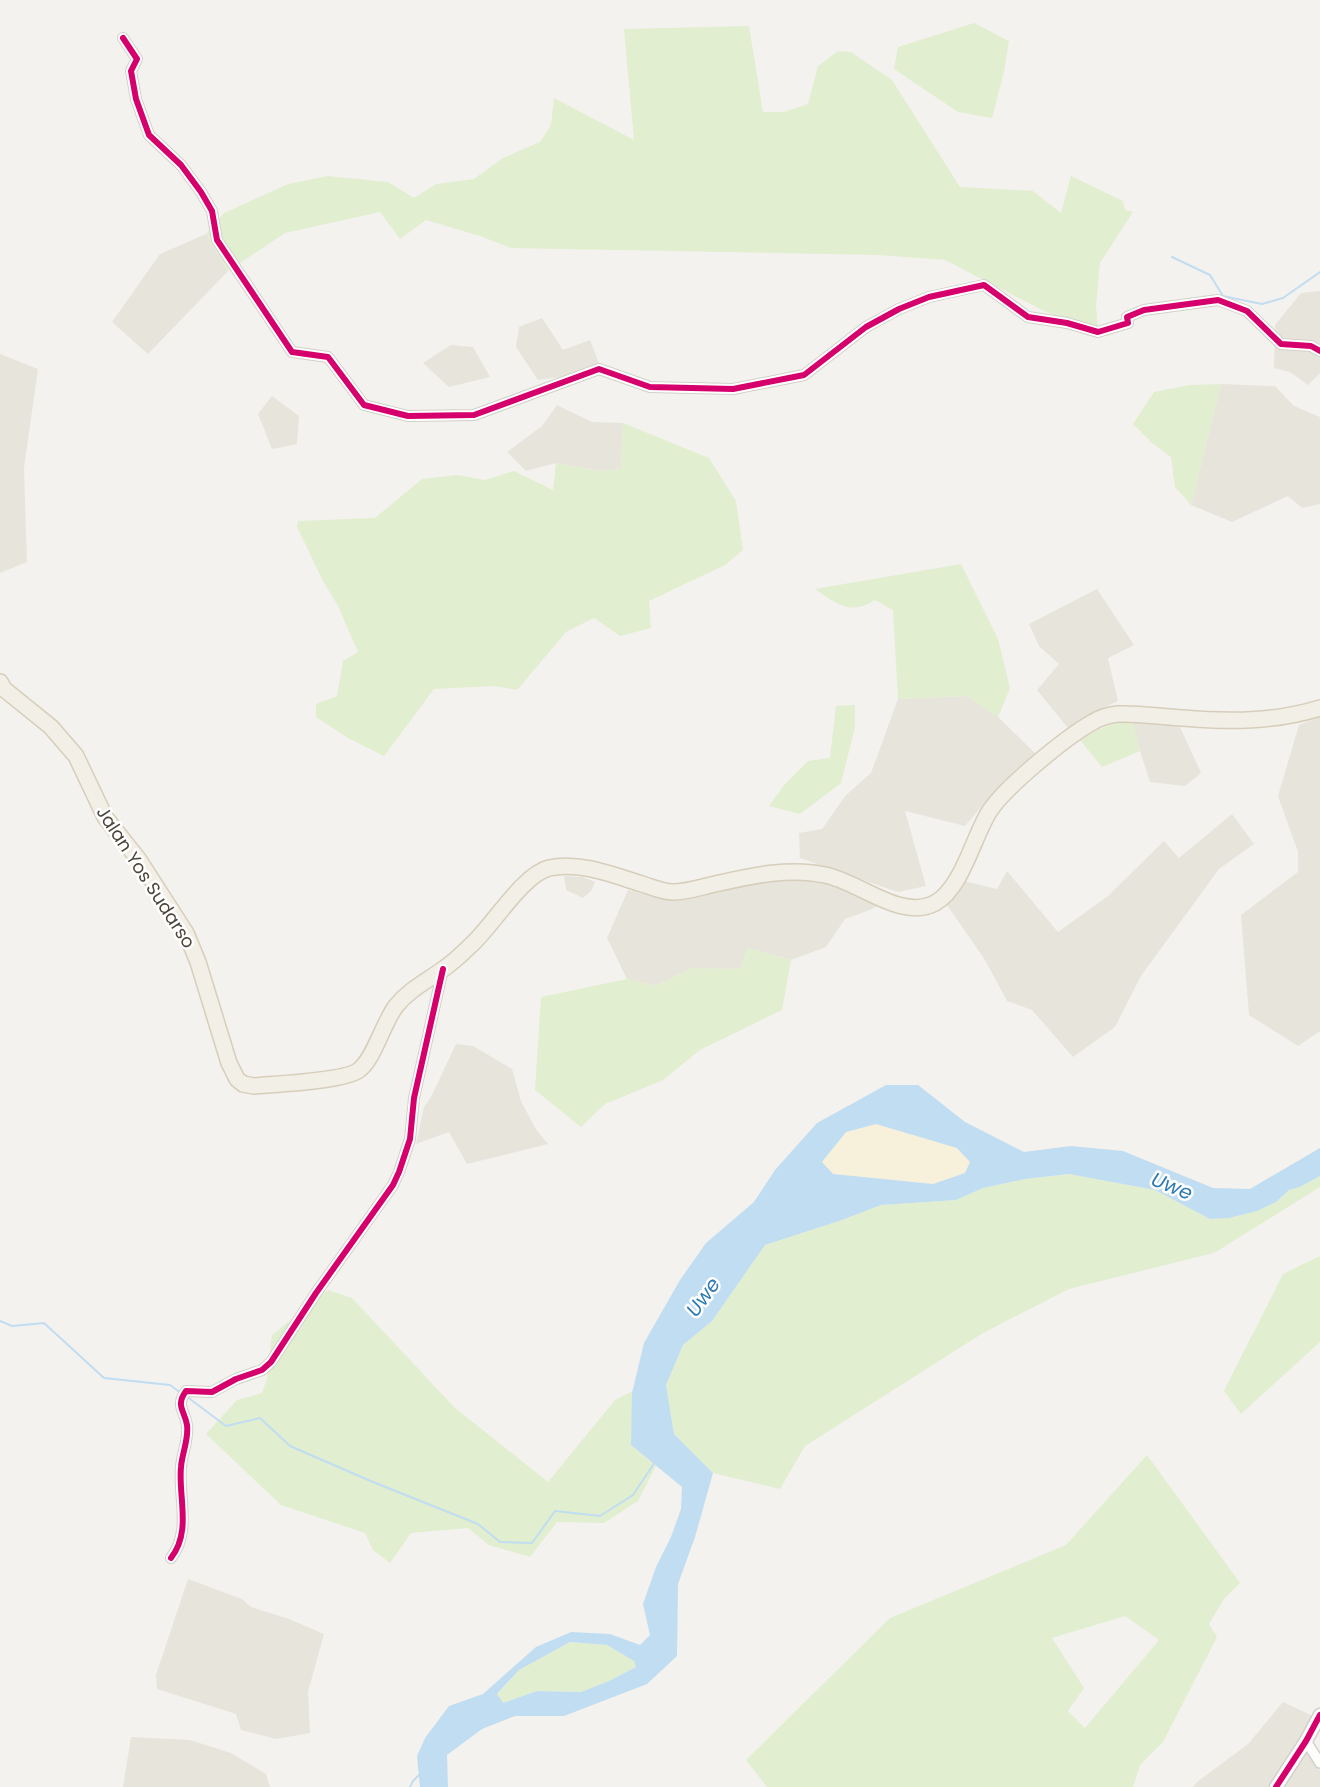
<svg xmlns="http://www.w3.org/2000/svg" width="1320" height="1787" font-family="Poppins,sans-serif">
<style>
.residential{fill:#e7e4dc}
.green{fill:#e1eecf;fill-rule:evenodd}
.sand{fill:#f7f0da}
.water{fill:#c0ddf1;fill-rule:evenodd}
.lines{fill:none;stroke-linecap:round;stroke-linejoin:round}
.stream{stroke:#c0ddf1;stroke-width:2}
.minor-casing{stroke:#d2d0cb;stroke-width:12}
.tertiary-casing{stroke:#d2d0cb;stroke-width:15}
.primary-casing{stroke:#d6cebb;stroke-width:18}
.minor{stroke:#fdfdfc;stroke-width:9}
.tertiary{stroke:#fdfdfc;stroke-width:12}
.primary{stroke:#f2efe6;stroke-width:15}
.cycleway-casing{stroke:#fff;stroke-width:10}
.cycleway{stroke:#d6006c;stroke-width:6}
.labels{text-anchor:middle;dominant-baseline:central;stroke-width:5;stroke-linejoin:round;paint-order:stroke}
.street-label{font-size:18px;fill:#4b4439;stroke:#fff}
.water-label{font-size:20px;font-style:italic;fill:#2e7ab2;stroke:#fff}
</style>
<rect width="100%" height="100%" fill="#f4f2ee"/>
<g class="residential">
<polygon points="206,234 228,271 148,354 112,322 160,254"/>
<polygon points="1320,291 1320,373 1308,385 1290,372 1274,368 1275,325 1301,293"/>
<polygon points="542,318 563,350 590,340 602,371 538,380 516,347 519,327"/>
<polygon points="451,345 473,347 490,377 449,387 423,363"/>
<polygon points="0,354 38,369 24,468 27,562 0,573"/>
<polygon points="1221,384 1275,386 1294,406 1320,417 1320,504 1302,508 1288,496 1232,522 1191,505"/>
<polygon points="272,396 299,416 297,444 272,449 258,414"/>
<polygon points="557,405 592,422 623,423 621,469 598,471 556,463 526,471 507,452 542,426"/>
<polygon points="1097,589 1134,645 1108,658 1118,701 1088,715 1068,728 1037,690 1059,664 1039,646 1029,624"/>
<polygon points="967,696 998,717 1036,754 1017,768 1000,785 965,826 905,811 926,886 898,892 800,858 799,833 822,829 845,796 871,773 898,699"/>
<polygon points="1320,717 1320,1031 1298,1046 1249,1015 1241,915 1298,872 1298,852 1278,796 1299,725"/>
<polygon points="1132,721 1180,727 1201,773 1185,786 1150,782 1140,751"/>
<polygon points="1232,814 1254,844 1219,869 1141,976 1115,1027 1073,1057 1032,1010 1007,1001 985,960 947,905 964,881 997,889 1007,871 1058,932 1108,896 1164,841 1179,858"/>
<polygon points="564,876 583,877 595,882 591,891 583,898 566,890"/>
<polygon points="818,878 880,904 870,910 845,919 826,947 791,960 748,948 740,969 692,968 656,986 627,979 607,938 628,890 659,898 683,900 775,879"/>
<polygon points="456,1044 473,1046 512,1069 521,1101 535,1128 548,1144 467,1164 449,1132 416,1144 424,1107 431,1097"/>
<polygon points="188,1579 242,1599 251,1607 289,1619 324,1634 308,1692 310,1733 276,1739 241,1730 236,1714 157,1689 156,1675"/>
<polygon points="1283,1702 1315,1717 1295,1748 1309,1753 1320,1771 1320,1787 1193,1787 1197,1782 1248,1744"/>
<polygon points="131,1737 190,1740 231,1753 266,1774 270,1787 123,1787"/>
</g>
<g class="green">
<polygon points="974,23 1009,41 1004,72 992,118 958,112 894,69 898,47"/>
<polygon points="749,26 763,112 784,112 808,104 818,66 838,51 851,52 892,80 960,187 1033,191 1061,213 1071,176 1123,201 1125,210 1133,212 1100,263 1096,305 1098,332 1044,311 945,260 879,255 511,248 480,236 426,220 400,239 380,212 285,233 228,271 206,234 224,213 288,184 328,176 388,182 414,198 436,184 474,179 503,158 540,142 551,125 554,98 634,140 624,29"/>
<polygon points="1221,384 1191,505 1175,487 1171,457 1152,443 1133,424 1154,392 1189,385"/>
<polygon points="623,423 709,458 736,501 743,550 725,565 649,601 651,628 620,636 594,618 566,632 517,690 495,686 434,689 384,756 348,738 316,717 316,704 337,696 343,661 358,652 338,606 323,581 297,527 298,521 375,518 422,479 457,475 485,480 514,471 553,490 556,463 598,471 621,469"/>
<path d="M961 564 998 639 1010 688 998 717 967 696 898 699 893 610 875 600C849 616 837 604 815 589Z"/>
<polygon points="855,705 855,727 841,783 800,814 769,806 785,784 808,761 830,758 836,706"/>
<path d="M1132 720 1140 751 1102 767 1080 740C1097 729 1112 723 1132 720Z"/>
<polygon points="748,948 791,960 782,1010 700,1050 663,1080 605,1104 581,1127 535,1090 541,997 627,979 656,986 692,968 740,969"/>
<polygon points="1069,1174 1155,1190 1210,1219 1229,1218 1257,1211 1276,1202 1289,1190 1300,1187 1320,1176 1320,1187 1214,1253 1069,1289 983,1333 805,1446 780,1489 713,1473 674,1434 666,1385 683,1345 712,1321 765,1245 842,1220 881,1205 956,1200 983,1188 1025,1179"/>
<polygon points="1320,1256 1320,1342 1241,1414 1224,1391 1283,1274"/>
<polygon points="328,1290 352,1298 454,1407 548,1482 615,1400 633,1391 631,1445 656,1466 638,1501 604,1523 557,1522 530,1557 489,1545 468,1528 411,1533 390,1563 373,1550 365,1533 281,1505 206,1434 237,1400 262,1393 267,1379 272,1335"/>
<path d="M1147 1455 1240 1583 1224 1599 1209 1624 1217 1637 1163 1742 1140 1765 1133 1787H767L746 1760 890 1618 1066 1545ZM1125 1616 1159 1640 1085 1728 1068 1711 1084 1688 1052 1638Z"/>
<polygon points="570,1642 607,1645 634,1661 636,1667 609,1681 581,1692 537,1691 503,1703 497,1695 519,1670"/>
</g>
<polygon class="sand" points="876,1124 957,1148 970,1162 965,1174 933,1184 833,1174 822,1162 846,1132"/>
<path class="water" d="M886 1085H918L965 1122 1024 1152 1071 1146 1123 1151 1213 1188 1250 1189 1320 1148V1176L1300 1187 1289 1190 1276 1202 1257 1211 1229 1218 1210 1219 1155 1190 1069 1174 1025 1179 983 1188 956 1200 881 1205 842 1220 765 1245 712 1321 683 1345 666 1385 674 1434 713 1473 695 1537 678 1584 677 1656 647 1684 564 1716H515L482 1729 447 1755 448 1787H420L417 1756 425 1738 449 1706 483 1694 536 1647 571 1632 610 1634 640 1645 650 1635 643 1604 656 1567 671 1537 681 1509 682 1487 631 1445 632 1393 644 1343 680 1280 706 1243 754 1202 775 1170 817 1123ZM876 1124 957 1148 970 1162 965 1173 933 1184 833 1174 822 1162 846 1132ZM570 1642 607 1645 634 1661 636 1667 609 1681 581 1692 537 1691 503 1703 497 1694 519 1670Z"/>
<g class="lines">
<g class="stream">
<polyline points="1172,257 1210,275 1223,296 1262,304 1283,298 1320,272"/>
<polyline points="0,1321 12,1326 44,1323 104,1378 170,1385 181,1393"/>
<polyline points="186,1396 226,1426 260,1418 290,1446 373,1482 478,1524 500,1542 532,1543 555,1511 600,1516 633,1495 655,1462"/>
<polyline points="410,1787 413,1781 419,1775"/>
</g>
<g class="minor-casing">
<g id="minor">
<polyline points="123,38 137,59 131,71 136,99 149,135 181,165 201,192 212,211 217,240 292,352 328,357 364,405 408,416 474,415 599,369 650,387 733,389 804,375 866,327 899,309 929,297 984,285 1028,317 1067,323 1098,332 1128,323 1127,317 1144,310 1218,300 1247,311 1281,344 1311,346 1320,351"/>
<path d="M171 1558C192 1531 178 1497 181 1467 182 1453 189 1439 187 1425 185 1411 175 1406 186 1391L212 1392 236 1379 262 1370 271 1362 316 1293 393 1185 399 1172 410 1139 414 1098 443 969"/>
<polyline points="1306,1741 1320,1763"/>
</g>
</g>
<g class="tertiary-casing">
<polyline id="tertiary" points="1276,1787 1306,1741 1320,1715"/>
</g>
<g class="primary-casing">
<path id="primary" d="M0 682 4 689 51 727 76 756 105 817 139 860 186 933 198 962 229 1063 237 1079 243 1084 254 1086C275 1084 346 1081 359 1070 374 1059 383 1023 396 1006 409 990 425 982 442 970 452 963 461 955 470 946 492 927 522 875 549 868 579 861 613 875 642 884 652 887 662 892 673 892 687 892 701 887 715 884 751 876 788 867 825 875 860 882 901 921 935 903 962 888 973 838 989 812 1005 787 1066 737 1093 722 1101 717 1109 715 1118 714 1140 713 1161 717 1183 718 1229 722 1275 722 1320 708"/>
</g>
<use href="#minor" class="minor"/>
<use href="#tertiary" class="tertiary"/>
<use href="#primary" class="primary"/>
<g class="cycleway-casing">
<g id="cycleway">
<polyline points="123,38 137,59 131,71 136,99 149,135 181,165 201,192 212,211 217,240 292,352 328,357 364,405 408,416 474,415 599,369 650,387 733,389 804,375 866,327 899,309 929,297 984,285 1028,317 1067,323 1098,332 1128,323 1127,317 1144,310 1218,300 1247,311 1281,344 1311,346 1320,351"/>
<path d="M171 1558C192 1531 178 1497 181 1467 182 1453 189 1439 187 1425 185 1411 175 1406 186 1391L212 1392 236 1379 262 1370 271 1362 316 1293 393 1185 399 1172 410 1139 414 1098 443 969"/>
<polyline points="1276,1787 1306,1741 1320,1715"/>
</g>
</g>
<use href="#cycleway" class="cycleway"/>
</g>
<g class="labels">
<g class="street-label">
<text transform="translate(146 877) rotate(57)">Jalan Yos Sudarso</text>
</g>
<g class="water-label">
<text transform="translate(1172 1186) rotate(22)">Uwe</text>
<text transform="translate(703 1297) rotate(-54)">Uwe</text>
</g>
</g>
</svg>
